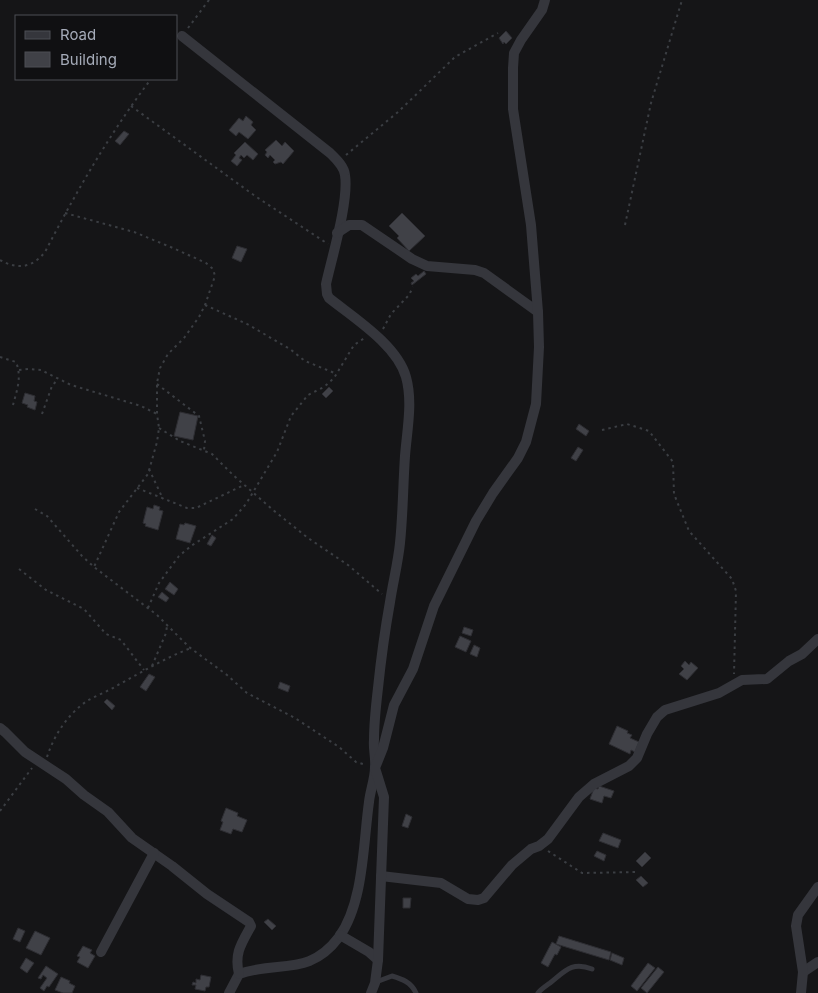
<svg xmlns="http://www.w3.org/2000/svg" width="818" height="993" font-family="Inter,sans-serif">
<style>
.building{fill:#404147;stroke:#2e2e33}
.lines{fill:none;stroke-linecap:round;stroke-linejoin:round}
.path{stroke:#3b3e43;stroke-width:2;stroke-dasharray:2.5 4;stroke-linecap:butt}
.service{stroke:#35363c;stroke-width:5}
.minor{stroke:#35363c;stroke-width:10}
</style>
<rect width="100%" height="100%" fill="#151517"/>
<g class="building">
<polygon points="506,31 512,38 506,44 504,42 503,44 499,38"/>
<polygon points="246,116 253,122 251,125 256,130 248,139 239,132 236,136 229,130 239,118 243,121"/>
<polygon points="124,131 129,134 120,145 115,141"/>
<polygon points="276,140 282,146 285,142 294,151 283,164 281,162 275,164 273,162 275,160 270,155 268,158 265,155 267,152 265,150"/>
<polygon points="245,142 258,154 253,160 247,155 244,158 241,155 239,158 242,160 237,166 231,161 236,155 234,153"/>
<polygon points="402,213 425,236 409,251 397,238 399,236 389,226"/>
<polygon points="237,246 247,249 241,262 232,258"/>
<polygon points="424,271 426,274 412,285 411,283 414,281 411,278 416,274 418,276"/>
<polygon points="329,387 333,391 326,398 322,394"/>
<polygon points="25,393 35,396 34,401 37,402 35,410 27,407 28,405 22,403"/>
<polygon points="180,412 198,416 193,440 174,436"/>
<polygon points="579,424 589,431 586,436 576,429"/>
<polygon points="578,447 583,450 576,461 571,458"/>
<polygon points="154,505 160,507 159,510 163,511 158,530 145,526 146,524 143,523 147,507 153,509"/>
<polygon points="185,523 196,526 190,543 176,539 180,524 184,525"/>
<polygon points="212,535 216,538 211,546 207,544"/>
<polygon points="170,582 178,589 174,595 165,589"/>
<polygon points="162,592 169,598 166,602 158,597"/>
<polygon points="464,627 473,630 471,636 462,633"/>
<polygon points="460,636 471,641 466,652 455,647"/>
<polygon points="474,645 480,648 477,657 470,654"/>
<polygon points="685,661 689,665 691,662 698,668 687,680 679,674 684,669 681,666"/>
<polygon points="149,674 155,677 146,691 140,687"/>
<polygon points="280,682 290,686 288,692 278,688"/>
<polygon points="107,699 115,706 112,710 104,702"/>
<polygon points="617,726 628,731 627,733 632,735 630,738 639,742 635,752 631,750 630,754 609,744"/>
<polygon points="599,786 614,791 611,798 604,796 602,803 590,799 594,788 598,789"/>
<polygon points="226,808 238,813 237,816 247,820 242,832 233,829 231,834 220,830 223,822 221,821"/>
<polygon points="406,814 412,817 408,828 402,826"/>
<polygon points="603,833 621,840 618,848 599,841"/>
<polygon points="597,851 606,855 604,861 594,856"/>
<polygon points="645,852 651,858 642,867 636,861"/>
<polygon points="641,876 648,883 643,887 636,880"/>
<polygon points="403,898 411,898 410,908 403,908"/>
<polygon points="268,919 276,926 272,930 264,922"/>
<polygon points="18,928 25,931 20,942 13,939"/>
<polygon points="35,931 50,938 41,955 26,948"/>
<polygon points="559,936 611,952 609,960 556,944"/>
<polygon points="552,942 561,947 557,955 555,954 548,967 541,963"/>
<polygon points="83,946 92,950 90,953 95,956 88,968 77,962 80,957 77,956"/>
<polygon points="612,953 624,958 622,965 610,960"/>
<polygon points="26,958 34,963 27,973 20,968"/>
<polygon points="648,963 655,968 637,991 631,986"/>
<polygon points="46,966 58,974 49,987 47,986 44,991 40,988 47,978 43,975 41,979 38,978"/>
<polygon points="658,967 664,972 647,993 641,988"/>
<polygon points="201,975 211,977 209,987 206,987 205,991 195,989 196,985 192,985 193,982 196,983 196,979 200,980"/>
<polygon points="61,977 70,981 69,983 75,986 72,993 63,993 55,990"/>
</g>
<g class="lines">
<g class="path">
<polyline points="188,28 209,0"/>
<polyline points="131,106 255,196 328,244"/>
<polyline points="346,155 398,112 455,57 498,33"/>
<polyline points="65,213 134,232 173,248 206,263 213,269 215,276 205,305 199,317 184,338 168,354 160,368 157,383 157,414 159,428 157,442 148,474 119,512 94,567"/>
<polyline points="625,225 651,103 682,0"/>
<path d="M0 260C18 270 32 268 45 252 76 192 110 133 151 79"/>
<polyline points="205,305 247,324 290,349 305,361 337,374"/>
<polyline points="383,329 391,314 409,295 413,287"/>
<path d="M0 357 16 362C22 377 17 390 13 405"/>
<polyline points="19,370 28,369 41,370 71,385 141,406 157,414"/>
<polyline points="157,384 199,416 205,441 204,450"/>
<polyline points="42,414 52,386 58,379"/>
<polyline points="159,428 180,441 212,454 233,475 273,510 308,538 348,565 382,594"/>
<polyline points="602,430 627,424 649,431 673,462 674,494 689,531 732,579 736,591 734,674"/>
<polyline points="149,469 163,499"/>
<polyline points="137,488 187,508 196,508 244,485"/>
<polyline points="35,509 47,516 82,556 94,567 157,615 189,647 227,675 247,693 295,718 339,747 356,762 366,765"/>
<polyline points="19,569 46,590 84,609 106,634 121,640 144,670"/>
<polyline points="148,608 159,583 179,556 191,546 233,519 246,504 277,452 291,416 308,395 324,387 334,378 354,345 366,337"/>
<polyline points="152,666 166,633 167,626"/>
<path d="M47 757C54 735 68 714 87 701 97 695 109 691 118 685 142 672 165 658 191 648"/>
<polyline points="0,811 32,768"/>
<polyline points="548,851 582,873 637,872"/>
</g>
<g class="service">
<path d="M376 982 392 976C402 979 411 982 416 993"/>
<path d="M538 993C541 989 546 986 550 983 565 971 572 961 592 969"/>
</g>
<g class="minor">
<path d="M182 36 330 153C336 159 344 166 345 175 349 201 332 257 326 284L327 294 329 298C354 318 397 345 406 377 413 402 407 430 405 456 403 485 403 514 400 543 398 563 393 582 390 602 385 630 381 659 378 688 376 705 374 722 374 740 373 749 376 758 375 767 375 779 370 791 369 802 363 844 364 902 339 937 309 977 279 960 239 974L229 993"/>
<polyline points="337,233 349,225 362,225 412,259 427,266 475,270 484,273 538,312"/>
<path d="M0 728 5 732 25 752 66 779 84 795 108 812 132 838 172 866 207 894 249 922 251 926C241 944 234 954 239 974"/>
<polyline points="381,876 441,883 468,899 478,900 484,898 512,865 531,849 539,846 548,839 579,797 594,784 629,766 637,758 647,734 657,717 665,710 719,693 742,680 767,679 789,661 802,654 818,639"/>
<polyline points="340,935 369,952 378,960"/>
<polyline points="101,952 154,853"/>
<polyline points="803,972 818,962"/>
<polyline points="371,993 375,983 378,960 384,797 375,768 383,748 394,705 413,669 434,606 476,521 493,493 518,458 526,442 536,404 539,347 538,312 531,225 513,109 513,68 514,53 521,40 542,10 545,0"/>
<polyline points="801,993 803,972 796,926 798,915 818,887"/>
</g>
</g>
<rect x="15" y="15" width="162" height="65" fill="#101012" stroke="#4c4e54"/>
<rect x="25" y="31" width="25" height="8" fill="#35363c" stroke="#4c4e54"/>
<text x="60" y="40" font-size="15" fill="#a5abb8">Road</text>
<rect x="25" y="52" width="25" height="15" fill="#404147" stroke="#4c4e54"/>
<text x="60" y="65" font-size="15" fill="#a5abb8">Building</text>
</svg>
